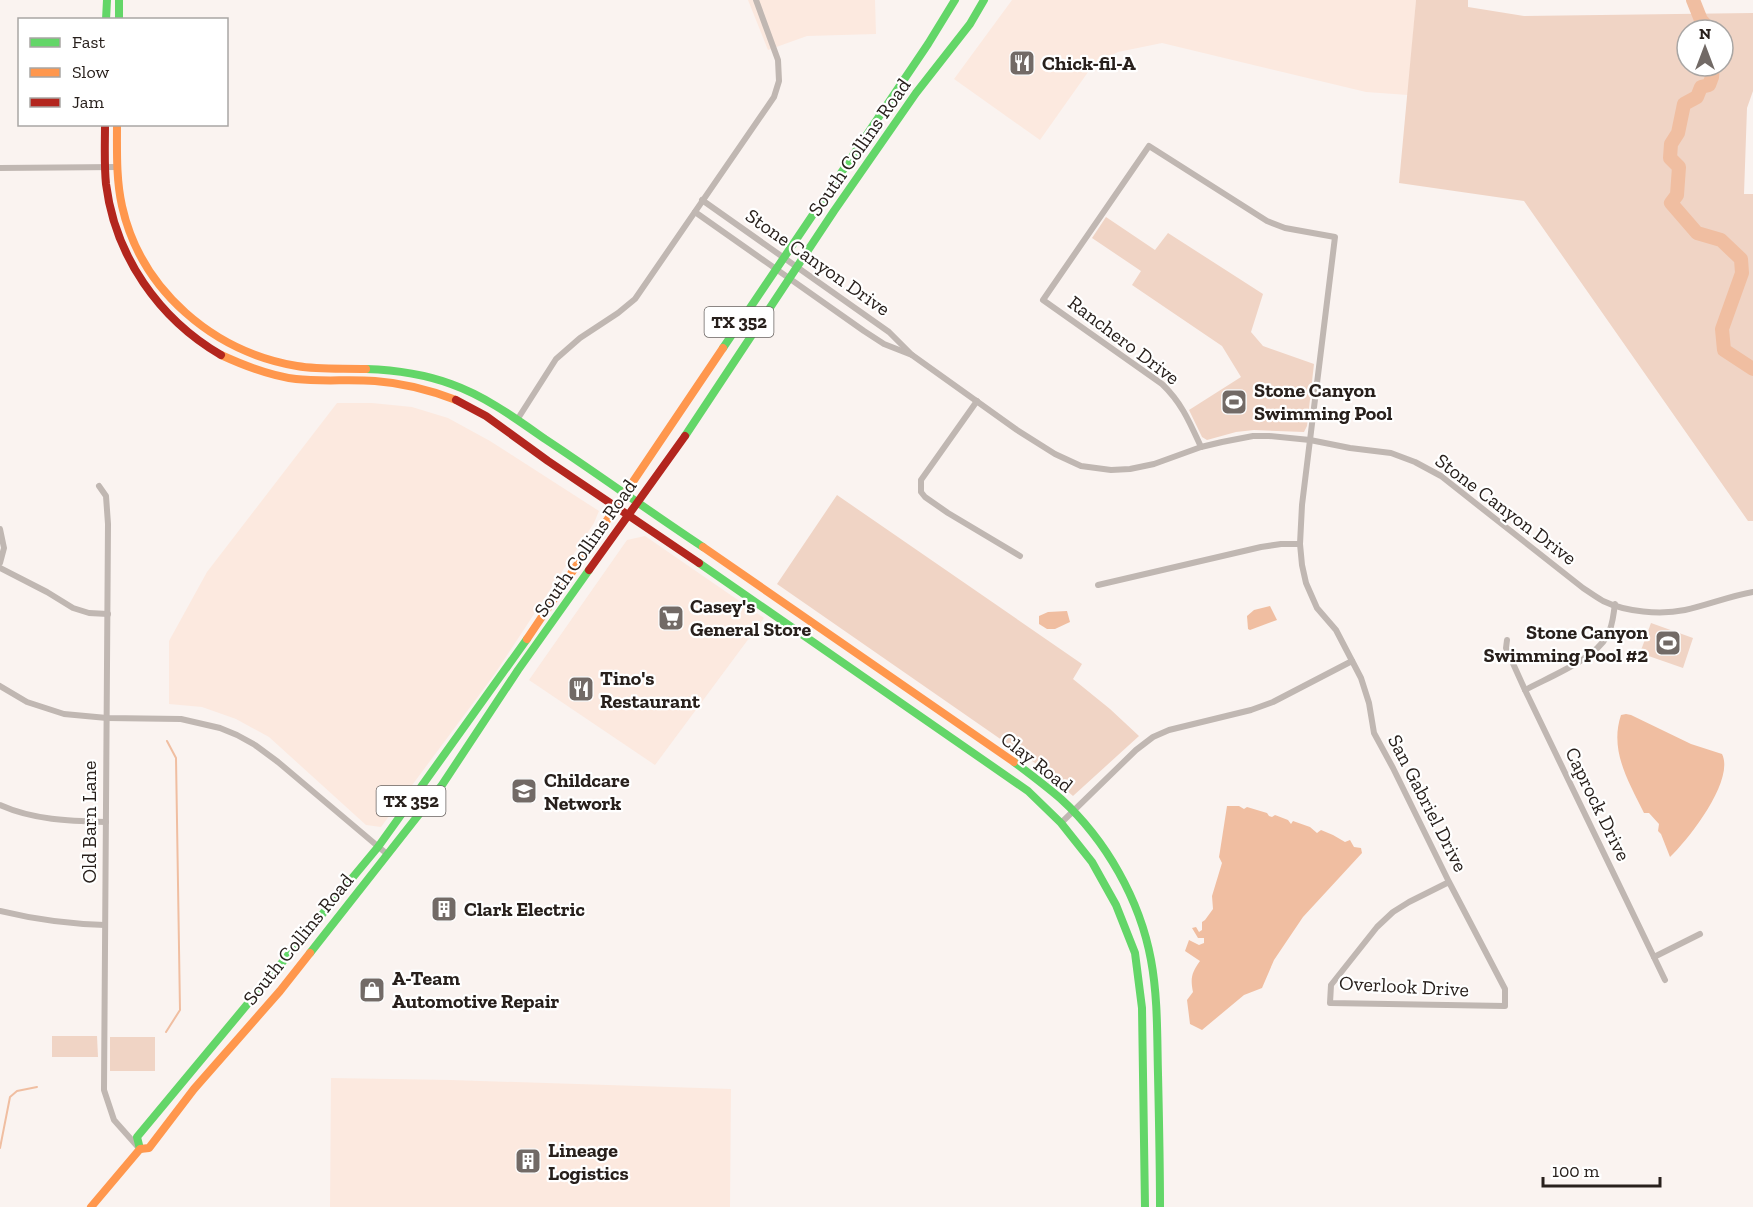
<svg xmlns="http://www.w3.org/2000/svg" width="1753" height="1207" font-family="'Zilla Slab',serif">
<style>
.built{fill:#fce9df}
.green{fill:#f0d4c5;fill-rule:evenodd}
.water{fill:#f0bea1}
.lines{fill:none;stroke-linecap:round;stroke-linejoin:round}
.stream{stroke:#f0bea1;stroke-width:2}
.river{stroke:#f0bea1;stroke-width:14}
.street{stroke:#c0b7b2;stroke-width:6}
.fast{stroke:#63d668;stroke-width:8}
.slow{stroke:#ff974d;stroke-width:8}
.jam{stroke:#b3261e;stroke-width:8}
.labels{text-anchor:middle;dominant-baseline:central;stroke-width:4.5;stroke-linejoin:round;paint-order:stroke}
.shield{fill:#fff;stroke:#686360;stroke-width:1.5}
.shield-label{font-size:18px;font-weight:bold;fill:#28201c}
.poi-label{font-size:20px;font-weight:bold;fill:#28201c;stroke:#fff;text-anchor:start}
.street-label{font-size:20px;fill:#28201c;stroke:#fff}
</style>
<rect width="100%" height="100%" fill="#faf3f0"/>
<g class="built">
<polygon points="748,0 875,0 876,34 807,36 768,50"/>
<polygon points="1012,0 1416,0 1408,95 1366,92 1162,43 1118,52 1093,65 1040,140 954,79"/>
<polygon points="337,403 372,403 412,407 448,418 490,441 599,511 594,523 494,675 381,827 366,825 269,737 236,719 202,707 169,704 169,641 207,572"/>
<polygon points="645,536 764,618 655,765 529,680 627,540"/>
<polygon points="331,1078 451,1080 731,1089 730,1207 330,1207"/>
</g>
<g class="green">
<path d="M1416 0H1468V7L1524 16 1753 13V91L1747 108 1744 194H1753V521H1748L1524 201 1399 183ZM1687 30H1723V66H1687Z"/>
<polygon points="1106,217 1155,250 1168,233 1263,294 1251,332 1263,346 1314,364 1307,426 1304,432 1254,430 1236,432 1207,440 1202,437 1189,410 1241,377 1222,346 1132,285 1141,271 1092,238"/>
<polygon points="837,495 1082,664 1073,679 1110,709 1139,736 1073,796 1035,763 777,584"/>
<polygon points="1651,623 1693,638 1683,668 1640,653"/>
<polygon points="52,1036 97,1036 98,1057 52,1057"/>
<rect x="110" y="1037" width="45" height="34"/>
</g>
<g class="water">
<polygon points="1270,606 1277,620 1250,630 1248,629 1247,616 1254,610"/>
<polygon points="1067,611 1070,622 1055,629 1047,629 1039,624 1039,616 1048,612"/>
<path d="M1626 714 1631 715 1691 744 1722 754C1735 780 1689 839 1670 857L1661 834 1658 831 1659 824 1649 813H1644C1629 782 1609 751 1621 715Z"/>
<path d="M1227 806H1239L1244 809 1247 807 1267 813 1269 816 1272 817 1275 815 1288 820 1291 824 1293 821 1310 827 1317 833 1321 830 1333 835 1345 842 1350 840 1354 847 1361 848 1362 853 1303 917 1274 960 1262 988 1244 995 1202 1030 1190 1024 1187 1000 1193 992C1190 978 1192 972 1200 961L1185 951 1189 940 1199 945 1204 943V938H1198L1192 928 1196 927 1199 932 1202 930V922L1205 920 1213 909 1212 896 1222 863 1219 857 1220 851Z"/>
</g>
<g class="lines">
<g class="stream">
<polyline points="166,1032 180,1010 176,758 167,741"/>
<polyline points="0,1148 10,1097 17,1091 37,1087"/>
</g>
<g class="river">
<polyline points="1693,0 1701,20 1710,30"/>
<polyline points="1713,66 1712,77 1709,85 1701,87 1697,97 1684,104 1678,133 1671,144 1670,158 1679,167 1677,195 1671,203 1697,233 1721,240 1741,259 1742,273 1722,329 1724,350 1753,369"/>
</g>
<g class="street">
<polyline points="0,168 117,167"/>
<path d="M702 200 889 332 912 355 1017 430 1055 454 1081 466 1111 470 1130 469 1154 464 1201 447 1222 442 1253 436H1269L1310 440 1350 448 1391 453 1415 462 1441 476 1583 588C1589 592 1596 597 1603 601 1626 612 1660 615 1685 610 1708 605 1730 596 1753 592"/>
<polyline points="695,212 864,331 884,344 912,355"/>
<polyline points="977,401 921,480 921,492 925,497 948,513 1020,556"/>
<polyline points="517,420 556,359 580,338 618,313 635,299 774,97 779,81 778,60 756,0"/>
<path d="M1201 447C1190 423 1182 403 1162 384L1043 300 1149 146 1267 221 1285 228 1335 237 1302 505 1300 544 1302 565 1306 583 1317 608 1336 630 1361 678 1369 703 1374 733 1393 768 1449 882 1505 989V1006L1330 1003 1331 985 1377 927 1393 912 1409 902 1449 882"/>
<polyline points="99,486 106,496 108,524 104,1090 114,1120 138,1147"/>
<polyline points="0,529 4,548 0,563"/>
<polyline points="0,568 47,592 73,608 89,613 108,614"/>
<polyline points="1098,585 1261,547 1281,544 1300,544"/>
<polyline points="1507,640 1506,648 1525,690 1665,980"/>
<polyline points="0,686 27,702 64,714 107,718 181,719 220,728 237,735 255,745 278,762 387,854"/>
<path d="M1525 690C1549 677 1595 659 1607 636 1613 626 1613 616 1615 604"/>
<path d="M0 805C33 820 70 821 106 822"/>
<polyline points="1061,823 1136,750 1153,737 1169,730 1251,710 1273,702 1352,661"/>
<path d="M0 911C37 920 67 924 105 925"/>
<polyline points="1654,957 1700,934"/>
</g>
<g class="fast">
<polyline points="119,0 119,20"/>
<polyline points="106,20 107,0"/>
<polyline points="723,348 928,44 955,0"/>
<path d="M366 369C395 370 424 374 451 384 485 396 515 418 545 439 598 474 650 512 703 547"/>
<polyline points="685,436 834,211 916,93 970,24 984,0"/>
<polyline points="699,563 1028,791 1061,823 1092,862 1116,905 1135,953 1142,1008 1145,1207"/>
<path d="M1014 762C1030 774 1046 786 1061 799 1106 840 1140 900 1151 960 1158 998 1157 1036 1158 1074 1159 1119 1160 1163 1160 1207"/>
<polyline points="310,953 442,785 518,670 589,570"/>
<polyline points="140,1149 137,1137 378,847 527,639"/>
</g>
<g class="slow">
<path d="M117 124C117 151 116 179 122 206 141 291 214 352 297 366 320 370 343 368 366 369"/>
<path d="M221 355C245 366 270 376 296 379 322 382 349 379 375 381 403 383 430 390 456 400"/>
<polyline points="703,547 1014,762"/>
<polyline points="527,639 723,348"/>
<polyline points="91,1207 140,1149 149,1148 194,1089 280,991 310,953"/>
</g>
<g class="jam">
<path d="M105 124C105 144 104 164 106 184 115 256 159 319 221 355"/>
<polyline points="456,400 486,416 548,461 699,563"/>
<polyline points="589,570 685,436"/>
</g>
</g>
<defs>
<g id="restaurant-square" transform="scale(1.35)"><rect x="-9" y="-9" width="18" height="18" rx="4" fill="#726a66" stroke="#fff"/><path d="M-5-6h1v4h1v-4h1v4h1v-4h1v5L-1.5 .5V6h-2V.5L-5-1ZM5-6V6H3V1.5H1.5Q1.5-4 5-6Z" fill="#fff"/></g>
<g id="stadium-square" transform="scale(1.35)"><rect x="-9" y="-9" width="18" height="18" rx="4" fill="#726a66" stroke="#fff"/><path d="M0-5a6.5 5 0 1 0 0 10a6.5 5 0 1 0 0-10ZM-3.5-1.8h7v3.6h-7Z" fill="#fff"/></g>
<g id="supermarket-square" transform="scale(1.35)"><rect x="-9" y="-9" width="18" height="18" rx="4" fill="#726a66" stroke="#fff"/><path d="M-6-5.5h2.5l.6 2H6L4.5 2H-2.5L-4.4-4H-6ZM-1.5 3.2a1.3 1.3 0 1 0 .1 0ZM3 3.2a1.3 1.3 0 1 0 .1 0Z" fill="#fff"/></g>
<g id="school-square" transform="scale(1.35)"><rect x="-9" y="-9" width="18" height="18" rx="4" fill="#726a66" stroke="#fff"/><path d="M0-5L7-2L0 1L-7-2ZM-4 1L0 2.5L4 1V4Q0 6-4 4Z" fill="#fff"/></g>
<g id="building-square" transform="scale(1.35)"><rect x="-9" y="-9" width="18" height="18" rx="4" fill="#726a66" stroke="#fff"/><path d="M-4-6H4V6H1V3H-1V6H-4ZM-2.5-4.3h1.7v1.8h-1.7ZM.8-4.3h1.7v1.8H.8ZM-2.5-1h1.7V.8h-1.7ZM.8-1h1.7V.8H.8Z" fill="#fff"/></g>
<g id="shop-square" transform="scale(1.35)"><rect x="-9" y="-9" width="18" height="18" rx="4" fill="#726a66" stroke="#fff"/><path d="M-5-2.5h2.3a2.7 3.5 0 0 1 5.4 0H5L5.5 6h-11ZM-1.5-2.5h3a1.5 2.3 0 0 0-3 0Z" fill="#fff"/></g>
</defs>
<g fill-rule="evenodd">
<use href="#restaurant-square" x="1022" y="63"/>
<use href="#stadium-square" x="1234" y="402"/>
<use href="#supermarket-square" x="671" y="618"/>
<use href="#stadium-square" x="1668" y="643"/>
<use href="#restaurant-square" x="581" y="689"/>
<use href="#school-square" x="524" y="791"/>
<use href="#building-square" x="444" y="909"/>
<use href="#shop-square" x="372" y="990"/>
<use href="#building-square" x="528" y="1161"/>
</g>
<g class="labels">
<g class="shield">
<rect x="704.5" y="307" width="69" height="30" rx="4.5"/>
<rect x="376.5" y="786" width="69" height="30" rx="4.5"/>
</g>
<g class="shield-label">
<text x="739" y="322">TX 352</text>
<text x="411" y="801">TX 352</text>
</g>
<g class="poi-label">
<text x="1042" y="63">Chick-fil-A</text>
<text x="1254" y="390">Stone Canyon<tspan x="1254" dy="23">Swimming Pool</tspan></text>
<text x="690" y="606">Casey's<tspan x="690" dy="23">General Store</tspan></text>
<text x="1648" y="632" text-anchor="end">Stone Canyon<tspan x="1648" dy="23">Swimming Pool #2</tspan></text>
<text x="600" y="678">Tino's<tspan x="600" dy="23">Restaurant</tspan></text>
<text x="544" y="780">Childcare<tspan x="544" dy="23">Network</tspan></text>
<text x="464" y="909">Clark Electric</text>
<text x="392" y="978">A-Team<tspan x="392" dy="23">Automotive Repair</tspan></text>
<text x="548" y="1150">Lineage<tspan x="548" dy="23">Logistics</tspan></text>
</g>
<g class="street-label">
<text transform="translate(859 147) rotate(-55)">South Collins Road</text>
<text transform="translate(818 262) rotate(35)">Stone Canyon Drive</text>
<text transform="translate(1124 340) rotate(37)">Ranchero Drive</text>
<text transform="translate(1506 509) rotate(37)">Stone Canyon Drive</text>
<text transform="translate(585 548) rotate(-55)">South Collins Road</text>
<text transform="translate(1037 762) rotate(38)">Clay Road</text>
<text transform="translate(1428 803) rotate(63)">San Gabriel Drive</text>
<text transform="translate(1598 804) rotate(64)">Caprock Drive</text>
<text transform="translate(89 822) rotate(-90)">Old Barn Lane</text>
<text transform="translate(298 939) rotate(-51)">South Collins Road</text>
<text transform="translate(1404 986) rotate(3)">Overlook Drive</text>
</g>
</g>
<rect x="18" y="18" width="210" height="108" fill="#ffffff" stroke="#a9a6a4" stroke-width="1.5"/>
<rect x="30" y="38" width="30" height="9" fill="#63d668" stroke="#a9a6a4" stroke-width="1.5"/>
<text x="72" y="48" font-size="18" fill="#28201c">Fast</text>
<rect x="30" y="68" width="30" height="9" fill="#ff974d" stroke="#a9a6a4" stroke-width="1.5"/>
<text x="72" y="78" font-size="18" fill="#28201c">Slow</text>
<rect x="30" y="98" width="30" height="9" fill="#b3261e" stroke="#a9a6a4" stroke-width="1.5"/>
<text x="72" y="108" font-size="18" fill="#28201c">Jam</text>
<g transform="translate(1705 48)"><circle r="28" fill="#ffffff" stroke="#a9a6a4" stroke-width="1.5"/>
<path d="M0-4.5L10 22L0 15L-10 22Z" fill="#726a66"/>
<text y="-9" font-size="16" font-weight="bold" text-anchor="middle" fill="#28201c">N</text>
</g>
<path d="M1543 1177v9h117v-9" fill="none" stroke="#28201c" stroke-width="3"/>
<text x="1552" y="1177" font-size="18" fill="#28201c" stroke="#ffffff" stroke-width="4.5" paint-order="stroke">100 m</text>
</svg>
